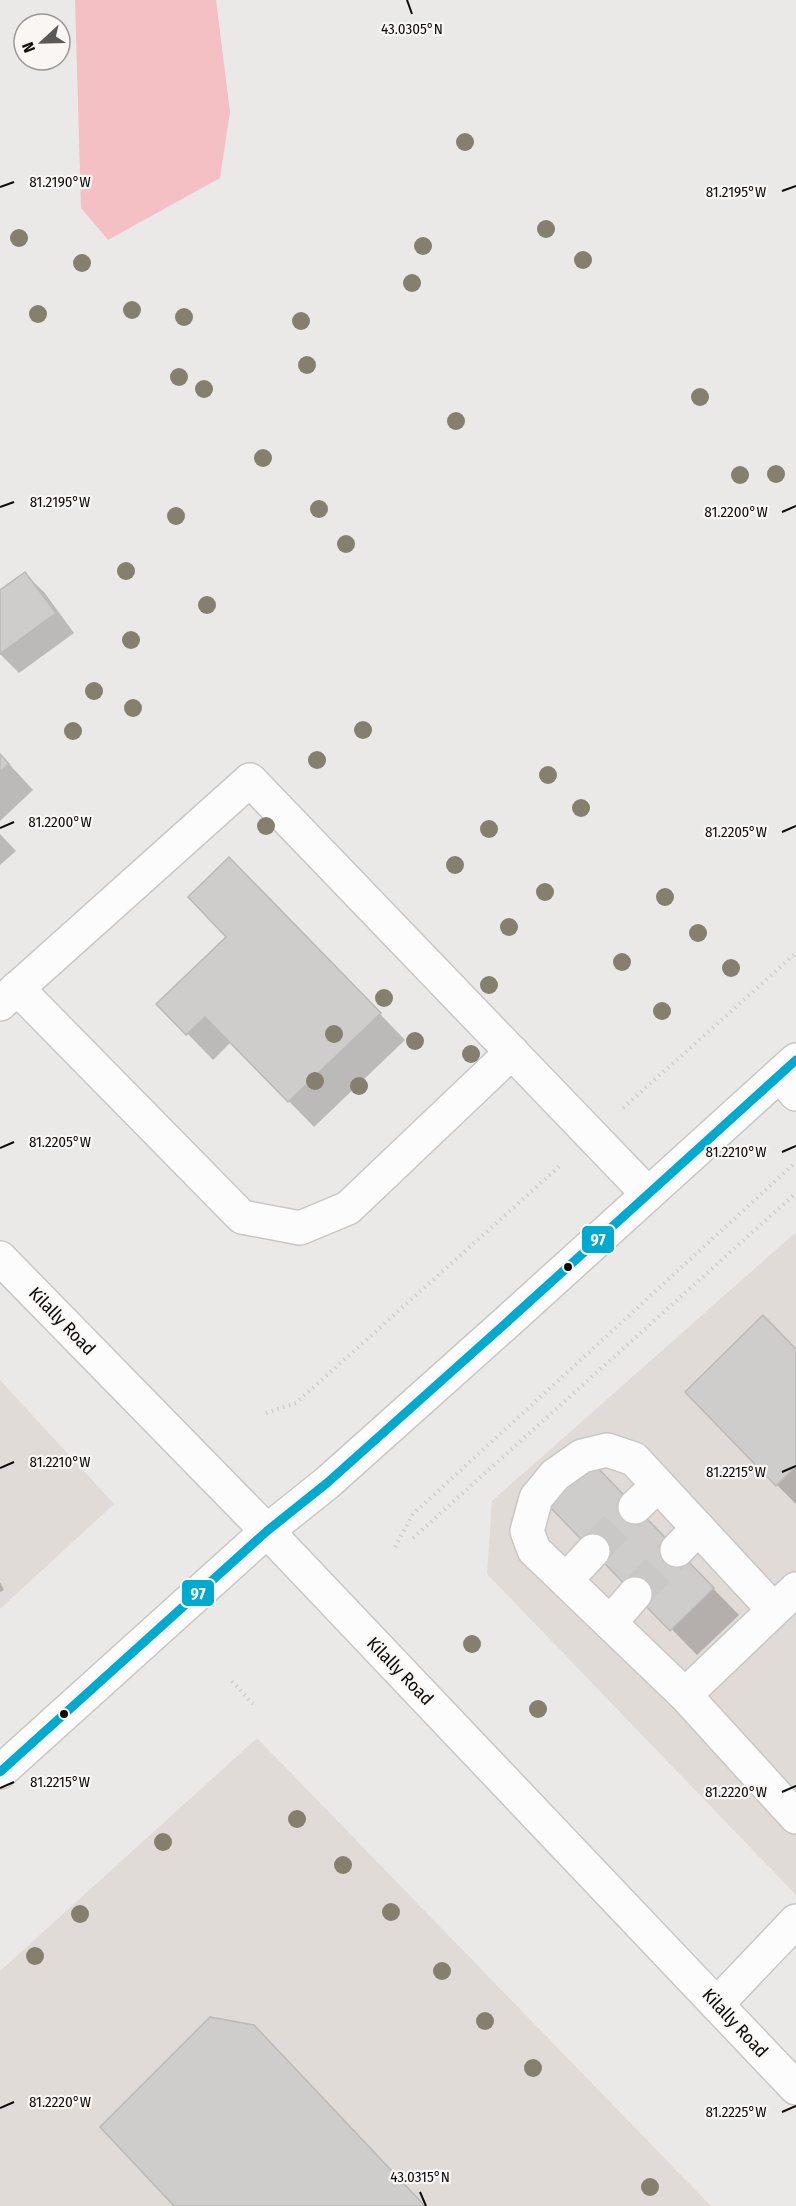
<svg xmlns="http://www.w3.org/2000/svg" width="796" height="2206" font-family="'Fira Sans Condensed',sans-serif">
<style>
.built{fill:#e1dbd7}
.water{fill:#f4c0c3}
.shadow{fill:#0003}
.building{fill:#cfcdcc;stroke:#bbb9b8;stroke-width:1.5}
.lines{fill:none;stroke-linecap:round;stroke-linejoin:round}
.minor-tunnel{stroke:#cac8c7;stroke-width:33;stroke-dasharray:33 16;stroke-linecap:butt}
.minor-casing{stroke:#c9c7c6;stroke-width:36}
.major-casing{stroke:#c9c7c6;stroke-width:36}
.path{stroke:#cececd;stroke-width:4;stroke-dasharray:1.5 4.5;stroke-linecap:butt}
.minor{stroke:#fcfcfc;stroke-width:33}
.major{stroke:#fcfcfc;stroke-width:33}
.bus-1-casing{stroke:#f9f6f4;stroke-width:14}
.bus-1{stroke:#00a9ce;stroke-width:9}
.tree{fill:#85806e}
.ticks{fill:none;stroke:#0d0c0b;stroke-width:2}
.bus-dot{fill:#0d0c0b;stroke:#f9f6f4;stroke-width:2}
.labels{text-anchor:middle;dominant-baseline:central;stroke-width:4.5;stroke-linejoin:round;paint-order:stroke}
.street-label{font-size:18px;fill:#0d0c0b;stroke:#f9f6f4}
.ticks-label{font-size:15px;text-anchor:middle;fill:#0d0c0b;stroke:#f9f6f4;stroke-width:4.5;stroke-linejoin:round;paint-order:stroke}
.line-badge{stroke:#f9f6f4;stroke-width:2}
.badge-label{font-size:16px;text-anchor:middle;font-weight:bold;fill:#fff}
</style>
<rect width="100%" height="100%" fill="#ebe9e8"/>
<g class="built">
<polygon points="796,1232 796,1895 487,1574 492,1501"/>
<polygon points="0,1380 114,1504 0,1609"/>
<polygon points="257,1738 711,2206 0,2206 0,1971"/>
</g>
<polygon class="water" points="75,0 216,0 230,112 220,178 108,240 81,208"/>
<g class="shadow">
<polygon points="25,574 44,592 74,633 19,673 0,654 0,592"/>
<polygon points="0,754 33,790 0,821"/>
<polygon points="0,834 16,851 0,865"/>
<polygon points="255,884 405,1040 314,1127 231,1042 213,1060 159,1004 228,937"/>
<polygon points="796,1350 796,1504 777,1485"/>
<polygon points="617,1490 739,1615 697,1655 550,1505"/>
<polygon points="0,1582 4,1590 0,1592"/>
</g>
<g class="building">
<polygon points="25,572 56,613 0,654 0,590"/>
<polygon points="0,754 9,764 0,772"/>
<polygon points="229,857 381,1013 288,1102 205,1017 186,1035 156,1004 226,937 188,897"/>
<polygon points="763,1315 796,1349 796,1466 776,1486 685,1392"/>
<polygon points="592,1462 714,1588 670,1631 548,1505"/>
<polygon points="210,2017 254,2025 425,2206 174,2206 100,2127"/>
</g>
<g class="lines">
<g class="minor-tunnel">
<polyline points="593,1551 635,1507"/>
<polyline points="635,1594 677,1550"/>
</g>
<g class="minor-casing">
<g id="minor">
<polyline points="17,988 242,1217 300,1228 348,1208 512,1052"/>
<polyline points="0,1004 250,780 648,1194"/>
<polyline points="780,1075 796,1094"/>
<polyline points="0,1258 267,1531 796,2088"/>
<polyline points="635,1507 658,1485"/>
<polyline points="677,1550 698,1528"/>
<polyline points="566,1580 593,1551"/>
<polyline points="796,1589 685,1695 796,1817"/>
<polyline points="610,1623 635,1594"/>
<polyline points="685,1695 534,1550 527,1531 536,1498 555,1475 582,1456 607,1450 634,1459 773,1609"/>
<polyline points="717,2004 796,1921"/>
</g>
</g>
<g class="major-casing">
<polyline id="major" points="0,1772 267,1531 327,1483 506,1323 796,1060"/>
</g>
<g class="path">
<polyline points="623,1108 796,953"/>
<polyline points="266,1413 296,1403 562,1164"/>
<polyline points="413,1538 796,1193"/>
<polyline points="395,1547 413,1514 796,1162"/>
<polyline points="232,1681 253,1704"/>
</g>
<use href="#minor" class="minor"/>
<use href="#major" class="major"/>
<g class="bus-1-casing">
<polyline id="bus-1" points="0,1772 267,1531 327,1483 506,1323 796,1060"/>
</g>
<use href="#bus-1" class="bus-1"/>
</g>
<g class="tree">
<circle cx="465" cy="142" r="9"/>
<circle cx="546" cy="229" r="9"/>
<circle cx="19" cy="238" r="9"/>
<circle cx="423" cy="246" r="9"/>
<circle cx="583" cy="260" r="9"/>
<circle cx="82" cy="263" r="9"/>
<circle cx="412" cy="283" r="9"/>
<circle cx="132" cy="310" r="9"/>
<circle cx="38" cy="314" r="9"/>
<circle cx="184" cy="317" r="9"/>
<circle cx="301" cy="321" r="9"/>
<circle cx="307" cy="365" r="9"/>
<circle cx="179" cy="377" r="9"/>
<circle cx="204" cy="389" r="9"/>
<circle cx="700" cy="397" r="9"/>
<circle cx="456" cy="421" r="9"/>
<circle cx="263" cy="458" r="9"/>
<circle cx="776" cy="474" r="9"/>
<circle cx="740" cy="475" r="9"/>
<circle cx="319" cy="509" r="9"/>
<circle cx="176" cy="516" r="9"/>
<circle cx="346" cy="544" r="9"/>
<circle cx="126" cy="571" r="9"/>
<circle cx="207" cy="605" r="9"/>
<circle cx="131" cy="640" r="9"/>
<circle cx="94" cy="691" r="9"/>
<circle cx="133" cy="708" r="9"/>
<circle cx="363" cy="730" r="9"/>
<circle cx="73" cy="731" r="9"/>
<circle cx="317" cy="760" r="9"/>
<circle cx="548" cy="775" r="9"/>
<circle cx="581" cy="808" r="9"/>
<circle cx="266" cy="826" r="9"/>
<circle cx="489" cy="829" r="9"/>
<circle cx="455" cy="865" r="9"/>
<circle cx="545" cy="892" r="9"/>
<circle cx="665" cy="897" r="9"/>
<circle cx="509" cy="927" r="9"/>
<circle cx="698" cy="933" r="9"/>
<circle cx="622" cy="962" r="9"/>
<circle cx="731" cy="968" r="9"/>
<circle cx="489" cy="985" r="9"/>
<circle cx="384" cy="998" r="9"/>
<circle cx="662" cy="1011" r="9"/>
<circle cx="334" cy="1034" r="9"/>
<circle cx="415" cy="1041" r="9"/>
<circle cx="471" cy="1054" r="9"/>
<circle cx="315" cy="1081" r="9"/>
<circle cx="359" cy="1086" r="9"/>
<circle cx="472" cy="1644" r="9"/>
<circle cx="538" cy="1709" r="9"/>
<circle cx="297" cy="1819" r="9"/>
<circle cx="163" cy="1842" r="9"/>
<circle cx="343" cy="1865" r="9"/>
<circle cx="391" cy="1912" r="9"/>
<circle cx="80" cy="1914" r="9"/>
<circle cx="35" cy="1956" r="9"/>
<circle cx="442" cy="1971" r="9"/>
<circle cx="485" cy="2021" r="9"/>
<circle cx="533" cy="2068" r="9"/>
<circle cx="650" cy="2187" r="9"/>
</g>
<path class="ticks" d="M407 0 412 14M0 187 14 182M782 191 796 186M0 507 14 502M782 512 796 506M0 828 14 822M782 832 796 826M0 1148 14 1142M782 1152 796 1146M0 1468 14 1462M782 1472 796 1466M0 1788 14 1782M782 1792 796 1786M0 2108 14 2102M782 2112 796 2106M420 2192 426 2206"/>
<g class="bus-dot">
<circle cx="568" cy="1267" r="5"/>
<circle cx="64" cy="1714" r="5"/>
</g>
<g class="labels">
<g class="street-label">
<text transform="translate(62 1321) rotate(46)">Kilally Road</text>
<text transform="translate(400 1671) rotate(46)">Kilally Road</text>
<text transform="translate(735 2023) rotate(47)">Kilally Road</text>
</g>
</g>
<g class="ticks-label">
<text x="412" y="34">43.0305°N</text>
<text x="60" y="187">81.2190°W</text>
<text x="736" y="197">81.2195°W</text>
<text x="60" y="507">81.2195°W</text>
<text x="736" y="517">81.2200°W</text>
<text x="60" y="827">81.2200°W</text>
<text x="736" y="837">81.2205°W</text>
<text x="60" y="1147">81.2205°W</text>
<text x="736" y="1157">81.2210°W</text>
<text x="60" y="1467">81.2210°W</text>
<text x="736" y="1477">81.2215°W</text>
<text x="60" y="1787">81.2215°W</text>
<text x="736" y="1797">81.2220°W</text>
<text x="60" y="2107">81.2220°W</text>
<text x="736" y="2117">81.2225°W</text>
<text x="420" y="2182">43.0315°N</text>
</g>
<g class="line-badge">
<rect x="581" y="1225" width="34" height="29" rx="6" fill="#00a9ce"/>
<rect x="181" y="1579" width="34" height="28" rx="6" fill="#00a9ce"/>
</g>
<g class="badge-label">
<text x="598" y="1245">97</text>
<text x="198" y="1599">97</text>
</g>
<g transform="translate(42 42) rotate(248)"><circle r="28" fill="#f9f6f4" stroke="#9b9897" stroke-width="1.5"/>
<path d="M0-4.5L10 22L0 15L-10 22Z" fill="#5b5958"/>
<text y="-9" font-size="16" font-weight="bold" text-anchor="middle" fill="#0d0c0b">N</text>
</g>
</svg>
